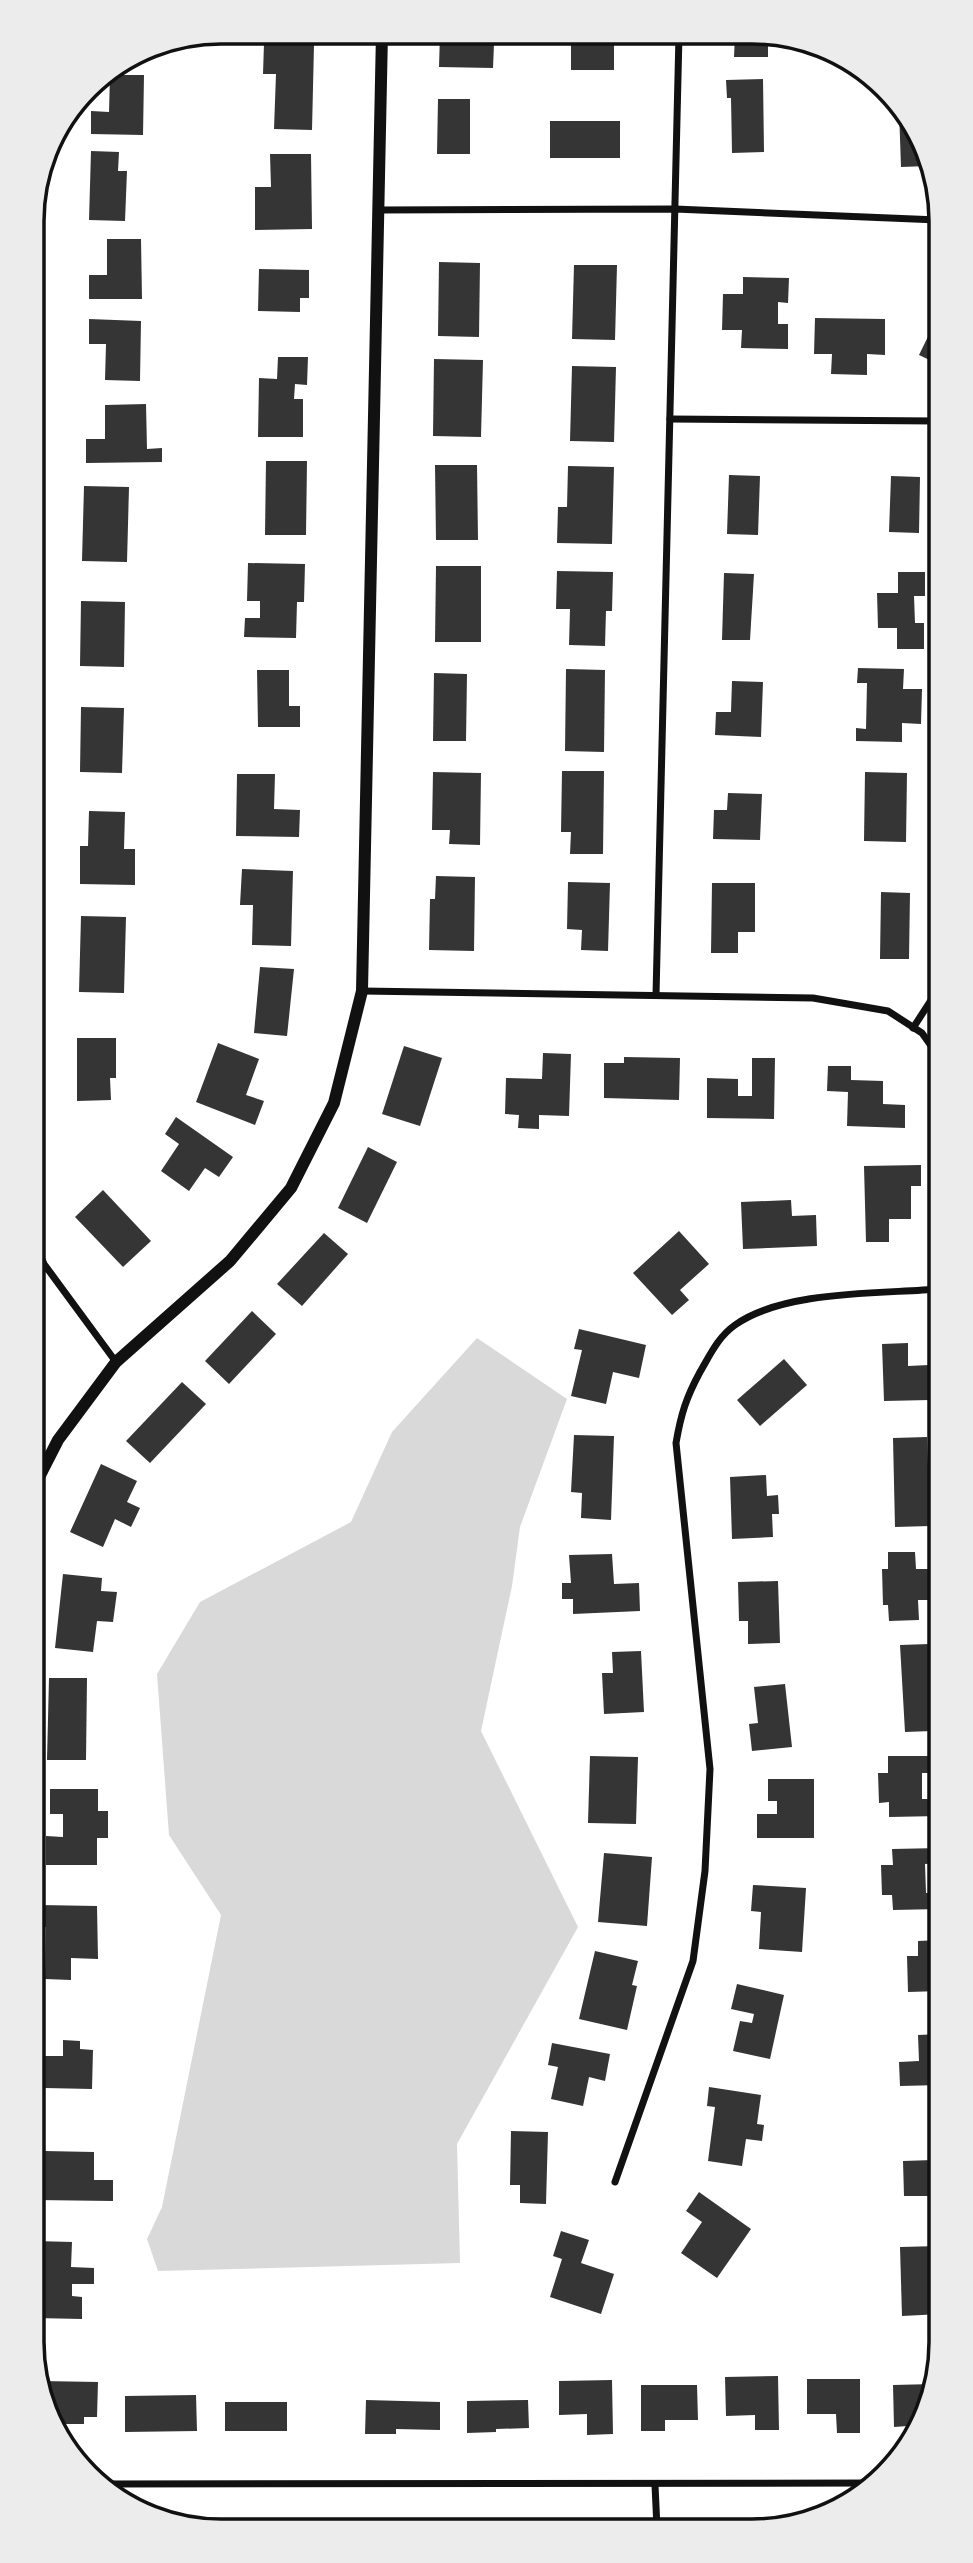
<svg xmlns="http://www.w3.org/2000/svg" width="973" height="2563" font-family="'Public Sans',sans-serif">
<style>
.water{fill:#d9d9d9}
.building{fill:#353535}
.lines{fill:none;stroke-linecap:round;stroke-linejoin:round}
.minor{stroke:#111;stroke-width:7}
.tertiary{stroke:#111;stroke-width:12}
.rim{fill:none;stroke:#111;stroke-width:3.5}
</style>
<rect width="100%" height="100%" fill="#fff"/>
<polygon class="water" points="477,1338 567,1399 520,1527 512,1586 481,1731 578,1927 457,2144 460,2263 158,2271 147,2239 162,2207 221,1915 169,1835 157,1674 200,1602 351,1522 392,1432"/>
<g class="building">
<polygon points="440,33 479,33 479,44 494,44 493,68 439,67"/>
<polygon points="571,34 623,34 623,44 614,44 614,70 571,70"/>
<polygon points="735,35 768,35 768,57 734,57"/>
<polygon points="264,43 314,45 312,130 274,129 276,74 263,74"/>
<polygon points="110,75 144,75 143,135 91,134 91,111 109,112"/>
<polygon points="763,79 764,152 732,153 731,98 727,98 726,80"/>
<polygon points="438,99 470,99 470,154 437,154"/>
<polygon points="899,110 928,166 901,167"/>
<rect x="550" y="121" width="70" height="37"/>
<polygon points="91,151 119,152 118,171 127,171 125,221 89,220"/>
<polygon points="270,154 311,154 312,229 255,230 255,187 271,187"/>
<polygon points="107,239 141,239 142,299 89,299 89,275 107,275"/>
<polygon points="439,262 480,263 479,337 438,336"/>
<polygon points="574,265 617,265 615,340 572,339"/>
<polygon points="259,269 309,270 309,298 300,298 300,312 258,311"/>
<polygon points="743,277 789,278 788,303 778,302 778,324 788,324 788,349 741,348 742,330 722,330 723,294 743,294"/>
<polygon points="938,316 938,364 919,355"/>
<polygon points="815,318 885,319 885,355 867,354 867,375 831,374 832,354 814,354"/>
<polygon points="89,319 141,321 140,381 105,380 106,344 89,344"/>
<polygon points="278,357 308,357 307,385 295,384 294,399 303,399 303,437 258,437 259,378 277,379"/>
<polygon points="434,359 483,360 481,437 433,436"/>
<polygon points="572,366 616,367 614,442 570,441"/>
<polygon points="146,404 147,449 162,448 162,462 86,463 86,439 105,439 105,405"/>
<polygon points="266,461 307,461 306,535 265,535"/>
<polygon points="435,465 477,465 478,540 436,540"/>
<polygon points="568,466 614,467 612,544 557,543 558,507 567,507"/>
<polygon points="729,475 760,476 758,535 727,534"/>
<polygon points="891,476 920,477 919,533 889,532"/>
<polygon points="84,486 129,487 127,562 82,561"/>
<polygon points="248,563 305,564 304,602 297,602 296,638 244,637 245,618 260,618 260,601 247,601"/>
<polygon points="436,566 481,566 481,642 435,642"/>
<polygon points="557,571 613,572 612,611 606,611 605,646 569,645 570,609 556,609"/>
<polygon points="898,572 925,572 925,596 914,596 915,623 924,623 924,649 897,649 897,628 878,628 877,593 898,593"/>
<polygon points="724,573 754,574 750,640 722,640"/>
<polygon points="81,601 125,602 124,667 80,666"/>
<polygon points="858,668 904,669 903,689 922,689 921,724 902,723 902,742 856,741 856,728 866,729 867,683 857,683"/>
<polygon points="566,669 605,670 604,752 565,751"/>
<polygon points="257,670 289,670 289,706 300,706 300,727 258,727"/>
<polygon points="434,673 467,674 466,741 433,741"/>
<polygon points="732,681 763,682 761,737 715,735 716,712 731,712"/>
<polygon points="81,707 124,708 122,773 80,772"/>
<polygon points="562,771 604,771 603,854 570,854 571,832 561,832"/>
<polygon points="433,772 481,773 480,845 449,844 450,830 432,830"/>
<polygon points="865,772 907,773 906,842 864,841"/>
<polygon points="237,774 275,774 274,809 300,810 299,837 236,836"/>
<polygon points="728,793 762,794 760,840 713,839 714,810 727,810"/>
<polygon points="89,811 125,812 124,849 135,849 135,885 80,884 80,846 88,846"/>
<polygon points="242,869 293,871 291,946 252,945 253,905 240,905"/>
<polygon points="436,876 475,877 474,951 429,950 430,899 435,899"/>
<polygon points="568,882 610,883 608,951 581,950 582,930 567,929"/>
<polygon points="712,883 755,883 755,932 738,932 738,953 711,953"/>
<polygon points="881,892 910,893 909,959 880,959"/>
<polygon points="81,916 126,917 124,993 79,992"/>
<polygon points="260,967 294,969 287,1036 254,1033"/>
<polygon points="77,1038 116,1038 116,1078 110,1078 111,1100 77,1101"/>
<polygon points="218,1043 259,1059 246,1095 264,1101 255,1125 196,1102"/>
<polygon points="404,1046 442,1058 420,1126 382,1114"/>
<polygon points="543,1053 571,1054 569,1116 539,1115 539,1129 518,1128 519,1115 505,1114 506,1078 542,1079"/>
<polygon points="624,1057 680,1058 679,1100 604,1098 604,1063 624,1063"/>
<polygon points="752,1058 775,1058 774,1119 707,1118 707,1078 738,1079 738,1096 752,1096"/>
<polygon points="828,1066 851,1066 851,1080 883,1081 883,1104 905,1105 905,1128 847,1126 848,1092 827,1091"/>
<polygon points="176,1117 233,1157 219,1177 205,1168 189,1191 161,1171 179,1144 165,1134"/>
<polygon points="368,1147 397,1162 367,1223 338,1208"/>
<polygon points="921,1165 921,1186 911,1186 911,1219 889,1219 889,1242 866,1242 864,1166"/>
<polygon points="103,1190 151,1241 123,1267 75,1217"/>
<polygon points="791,1200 792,1216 816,1215 817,1246 743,1249 741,1202"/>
<polygon points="679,1231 709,1264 680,1290 689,1300 672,1315 633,1273"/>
<polygon points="324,1233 348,1254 302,1306 277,1284"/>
<polygon points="252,1311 276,1334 229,1384 205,1361"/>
<polygon points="579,1329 646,1345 639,1378 613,1372 606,1404 571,1396 582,1350 574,1349"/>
<polygon points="908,1343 908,1366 929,1365 930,1400 884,1401 882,1344"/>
<polygon points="784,1359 807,1385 760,1426 737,1400"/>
<polygon points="182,1382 206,1404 150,1463 126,1441"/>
<polygon points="574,1435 614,1436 611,1520 581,1518 582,1493 571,1492"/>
<polygon points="927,1437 930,1526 895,1527 893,1438"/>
<polygon points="101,1464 137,1481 127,1502 140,1508 131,1527 115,1519 103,1547 70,1532"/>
<polygon points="766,1475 767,1496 778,1495 779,1514 772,1514 773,1537 732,1539 730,1477"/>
<polygon points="888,1552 915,1552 916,1569 931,1569 932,1600 918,1600 919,1620 889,1621 888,1605 883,1605 882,1569 888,1569"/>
<polygon points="612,1554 614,1584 639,1583 640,1611 573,1614 573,1599 562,1599 562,1583 571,1583 569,1555"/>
<polygon points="63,1574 102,1578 101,1591 117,1592 113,1622 97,1621 93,1652 55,1648"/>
<polygon points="778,1581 780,1643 748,1644 748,1621 739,1621 738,1582"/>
<polygon points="929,1644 929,1661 938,1660 940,1714 931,1714 932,1731 905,1732 900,1645"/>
<polygon points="641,1651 644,1712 604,1714 602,1673 613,1673 612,1652"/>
<polygon points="49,1678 87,1678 86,1760 47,1760"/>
<polygon points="785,1684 792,1747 752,1751 749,1724 758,1723 754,1687"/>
<polygon points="590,1756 638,1757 636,1824 588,1823"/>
<polygon points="888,1756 940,1756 940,1773 922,1773 922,1799 940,1799 940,1816 889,1817 889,1802 879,1803 878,1773 888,1773"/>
<polygon points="768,1779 814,1779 814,1838 757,1838 757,1814 777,1814 777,1801 768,1801"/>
<polygon points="50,1789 98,1789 98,1811 108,1811 108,1838 97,1838 97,1865 46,1865 46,1836 63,1837 63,1814 50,1814"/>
<polygon points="940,1848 940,1863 925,1864 926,1893 940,1892 940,1909 893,1910 892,1895 882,1895 881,1865 893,1865 892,1849"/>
<polygon points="604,1853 652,1857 647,1926 598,1922"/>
<polygon points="753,1885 806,1888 802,1952 759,1949 761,1912 751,1911"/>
<polygon points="40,1905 97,1906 98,1959 71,1958 71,1980 45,1979 46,1927 39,1927"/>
<polygon points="940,1940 941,1991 908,1992 907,1956 918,1956 918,1941"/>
<polygon points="595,1951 638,1961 632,1985 637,1986 627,2030 579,2019"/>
<polygon points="737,1984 784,1995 770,2059 733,2051 740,2021 752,2023 754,2014 731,2009"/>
<polygon points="941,2034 941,2085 900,2086 899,2062 919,2061 918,2035"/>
<polygon points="63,2040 80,2041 80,2049 93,2050 92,2089 45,2088 45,2056 63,2056"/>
<polygon points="552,2043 610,2054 605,2081 589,2077 583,2106 551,2099 558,2067 548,2065"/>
<polygon points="709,2087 761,2095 757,2124 764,2125 762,2141 746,2139 742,2166 708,2161 715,2107 707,2106"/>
<polygon points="511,2131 548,2132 546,2204 520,2203 520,2185 510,2185"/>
<polygon points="941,2139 941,2216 935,2216 934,2196 904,2196 903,2161 933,2160 933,2140"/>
<polygon points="44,2151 94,2152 94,2180 113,2180 113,2201 35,2200 35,2167 44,2167"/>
<polygon points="699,2192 751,2229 717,2278 681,2253 702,2222 686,2211"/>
<polygon points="561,2231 589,2240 581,2263 614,2274 601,2314 550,2297 562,2259 553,2256"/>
<polygon points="35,2241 72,2242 71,2267 94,2268 94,2284 72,2284 72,2296 82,2297 82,2319 35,2318"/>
<polygon points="939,2246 941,2314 902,2316 900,2247"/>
<polygon points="778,2376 779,2430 755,2430 755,2415 726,2416 725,2377"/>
<polygon points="807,2379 860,2379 860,2433 837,2433 836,2414 807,2414"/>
<polygon points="612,2380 613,2434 587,2435 587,2414 559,2415 559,2381"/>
<polygon points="40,2381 98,2382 97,2417 84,2417 84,2424 63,2424 63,2431 40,2388"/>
<polygon points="934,2384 927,2414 915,2433 908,2433 908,2426 894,2427 893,2385"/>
<polygon points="641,2385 697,2385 698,2420 665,2420 665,2431 641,2431"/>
<polygon points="196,2395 197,2431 125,2432 125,2396"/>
<polygon points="366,2400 440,2402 440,2430 396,2429 396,2434 365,2434"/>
<polygon points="528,2400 529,2428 496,2429 496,2432 467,2433 467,2401"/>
<rect x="225" y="2402" width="62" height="29"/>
</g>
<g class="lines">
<g class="minor">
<polyline points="378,210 675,209 938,220"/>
<polyline points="670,419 938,421"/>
<polyline points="33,747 41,175"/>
<polyline points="362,991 813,998 888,1011 922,1033 939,1057"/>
<polyline points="656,995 679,35"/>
<polyline points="913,1028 939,988"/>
<polyline points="33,1239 44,1264 116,1362"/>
<path d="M615 2182 693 1961 705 1871 710 1769 676 1443C681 1414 686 1398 700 1372 710 1355 718 1337 735 1325 784 1290 880 1294 939 1289"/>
<polyline points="102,2484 875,2483"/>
<polyline points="655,2485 657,2528"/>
</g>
<polyline class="tertiary" points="34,1487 58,1440 116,1362 230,1261 291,1188 334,1103 362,991 382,33"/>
</g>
<path d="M0 0H973V2563H0ZM221 44H752A177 177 0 0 1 929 221V2342A177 177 0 0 1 752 2519H221A177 177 0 0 1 44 2342V221A177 177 0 0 1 221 44Z" fill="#ececec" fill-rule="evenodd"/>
<path class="rim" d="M221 44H752A177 177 0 0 1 929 221V2342A177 177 0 0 1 752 2519H221A177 177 0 0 1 44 2342V221A177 177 0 0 1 221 44Z"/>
</svg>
